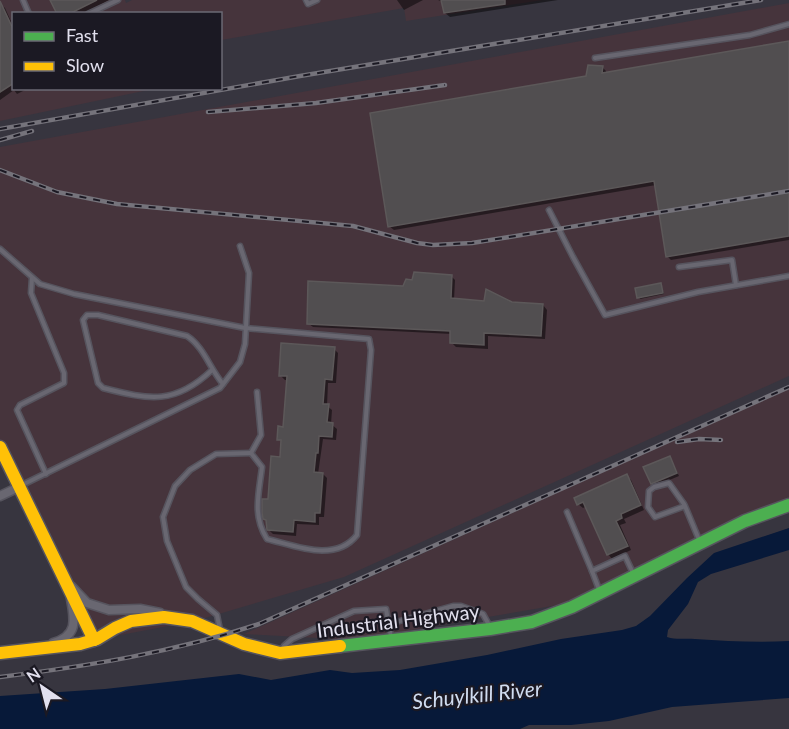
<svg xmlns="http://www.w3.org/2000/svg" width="789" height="729" font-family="Lato,sans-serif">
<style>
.industrial{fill:#46343c}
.water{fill:#071939}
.shadow{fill:#0007}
.building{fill:#514e50;stroke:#5c5859;stroke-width:1.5}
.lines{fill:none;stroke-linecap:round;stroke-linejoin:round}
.lane-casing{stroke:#56545e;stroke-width:7}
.street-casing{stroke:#56545e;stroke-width:11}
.fast-casing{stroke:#56545e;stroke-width:15}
.slow-casing{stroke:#56545e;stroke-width:15}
.lane{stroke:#696771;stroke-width:4}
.street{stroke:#696771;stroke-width:8}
.fast{stroke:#4caf50;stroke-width:12}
.slow{stroke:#ffc107;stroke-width:12}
.rail-casing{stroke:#75737b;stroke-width:4.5}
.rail{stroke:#1b1923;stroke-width:2;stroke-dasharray:7;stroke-linecap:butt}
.labels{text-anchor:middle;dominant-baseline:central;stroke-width:4.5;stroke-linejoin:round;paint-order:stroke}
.street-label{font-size:20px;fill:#e2e0ee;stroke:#1b1923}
.water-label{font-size:21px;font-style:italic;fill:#d0dcf0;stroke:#1b1923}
</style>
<rect width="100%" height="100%" fill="#37353f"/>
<g class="industrial">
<polygon points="0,0 125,0 126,3 132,0 543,0 406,21 404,8 221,40 220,14 14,14 14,88 153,89 0,121"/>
<polygon points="789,3 789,376 344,577 195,621 94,640 0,445 0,147"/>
<polygon points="789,388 789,506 564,604 353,640 244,634"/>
</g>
<path class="water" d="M789 528V550L711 574 698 582 688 604 668 630 667 637C676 640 685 638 695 639 726 641 757 643 789 641V698L672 707 609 721 571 725H529L520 729H0V696L105 689 239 674 271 680 330 670 352 673 400 670 487 655 561 639 622 630 636 626 650 616 687 578 714 553Z"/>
<g class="shadow">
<polygon points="52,0 109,0 82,14 59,14"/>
<polygon points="397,0 423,0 404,10"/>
<polygon points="438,0 558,0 450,17 445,13 443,2"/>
<polygon points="0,4 5,8 14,28 14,88 29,88 17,94 14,90 0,100"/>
<polygon points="789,42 789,240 671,260 667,256 656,185 394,230 389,226 602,67 606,71 606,74"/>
<polygon points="451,276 455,280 454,300 543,305 547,310 545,339 488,336 488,349 456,347 451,342 452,334 313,327 308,323 404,287"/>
<polygon points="661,285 664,294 640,299 639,297"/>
<polygon points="334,349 338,353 336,383 328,383 327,406 332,410 331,424 337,429 336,440 323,439 318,474 323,474 327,478 324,517 319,517 319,525 297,524 296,536 273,534 268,529 269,501 281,459 283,443 279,439 285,428 288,380 285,380 280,375"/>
<polygon points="670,457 679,476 655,486 652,483"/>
<polygon points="627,476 631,480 644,510 624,519 626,523 620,525 631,550 612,559 608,554 587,506 583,508 578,504"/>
</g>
<g class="building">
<polygon points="50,0 97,0 69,14 57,14"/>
<polygon points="441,0 505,0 505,4 444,13"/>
<polygon points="0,1 14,31 14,83 0,92"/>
<polygon points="789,41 789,236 666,257 654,181 388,227 370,113 586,76 588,65 603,66 602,73"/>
<polygon points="414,272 452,275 451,298 484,301 486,289 512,302 543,304 541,336 484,333 484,345 450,343 450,331 307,324 308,281 403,286 406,279 412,280"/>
<polygon points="661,283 663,293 637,298 635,288"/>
<polygon points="281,343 335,347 332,380 325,379 323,404 329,404 327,422 333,423 332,437 319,436 318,453 316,453 314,472 323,473 320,513 315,513 315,522 294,520 293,532 267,530 266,520 263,519 262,512 262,499 268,499 271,456 280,457 281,440 277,440 278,426 283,427 287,376 279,376"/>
<polygon points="670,456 677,473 651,484 643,467"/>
<polygon points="627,474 641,505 621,514 622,518 616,521 628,546 607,555 583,502 577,505 574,498"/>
</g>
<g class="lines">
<g class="lane-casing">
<g id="lane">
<polyline points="23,0 29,14"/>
<polyline points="306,0 308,4 317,0"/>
<polyline points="88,14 118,0"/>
<polyline points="595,58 750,35 789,24"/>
<polyline points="549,210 573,257 605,315 698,292 789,276"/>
<path d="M0 249 40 284 74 294 245 328 369 339 371 350 357 535C335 563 296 546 267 539 252 515 259 493 262 467L251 453"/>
<polyline points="679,267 732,260 736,285"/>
<polyline points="32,278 31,293 64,373 64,383 20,405 17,410 46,474"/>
<path d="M212 370C175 405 150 400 103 388L98 383 83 320 87 315H98L187 336C204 347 210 369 223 384"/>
<polyline points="251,453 261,435 257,392"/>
<polyline points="22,485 220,388 240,362 245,344 249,273 240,246"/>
<polyline points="685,506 655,517 648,507 649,491 654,487 669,483 684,504 685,506 700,542"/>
<polyline points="567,512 592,571"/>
<polyline points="600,592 592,571 625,556 633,573"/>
<polyline points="389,624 453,606 461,606 483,614 489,625"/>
<polyline points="220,630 217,615 198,599 186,587 167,541 163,517 175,486 190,470 216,454 251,453"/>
<polyline points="281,651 284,646 292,639 354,611 386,609 391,637"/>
</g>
</g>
<g class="street-casing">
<g id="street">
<polyline points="0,496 19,487"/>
<polyline points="71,586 87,603 109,610 140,609 160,613"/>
<path d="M53 643C78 636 75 620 71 599"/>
</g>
</g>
<g class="fast-casing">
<polyline id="fast" points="340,646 490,629 532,622 572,607 745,521 789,505"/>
</g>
<g class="slow-casing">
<g id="slow">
<polyline points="0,447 94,640"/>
<polyline points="0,653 80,644 97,639 115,628 131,621 164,617 192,621 244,644 280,653 340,646"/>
</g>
</g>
<use href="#lane" class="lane"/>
<use href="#street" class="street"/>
<use href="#fast" class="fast"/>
<use href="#slow" class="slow"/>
<g class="rail-casing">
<g id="rail">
<polyline points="208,112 316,103 445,85"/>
<polyline points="0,129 300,76 761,0"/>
<polyline points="0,140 32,131"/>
<polyline points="0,170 57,192 117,204 353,226 417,243 433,245 472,243 503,238 789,191"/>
<polyline points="677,442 699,439 721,440"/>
<path d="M0 677C89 666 175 652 259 624L789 387"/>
</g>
</g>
<use href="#rail" class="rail"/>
</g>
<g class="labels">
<g class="street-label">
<text transform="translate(398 620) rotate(-7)">Industrial Highway</text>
</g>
<g class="water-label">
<text transform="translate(477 694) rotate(-6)">Schuylkill River</text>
</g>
</g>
<rect x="12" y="12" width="210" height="78" fill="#1b1923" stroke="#6b6974" stroke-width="1.5"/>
<rect x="24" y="32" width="30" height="9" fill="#4caf50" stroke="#6b6974" stroke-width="1.5"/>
<text x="66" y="42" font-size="18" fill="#e2e0ee">Fast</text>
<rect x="24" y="62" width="30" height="9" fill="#ffc107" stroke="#6b6974" stroke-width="1.5"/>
<text x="66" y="72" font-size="18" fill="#e2e0ee">Slow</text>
<g transform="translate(42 687) rotate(325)" stroke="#1b1923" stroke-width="4.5" paint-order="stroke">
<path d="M0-4.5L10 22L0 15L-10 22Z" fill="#e2e0ee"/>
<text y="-9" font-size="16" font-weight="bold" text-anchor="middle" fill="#e2e0ee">N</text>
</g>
</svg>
